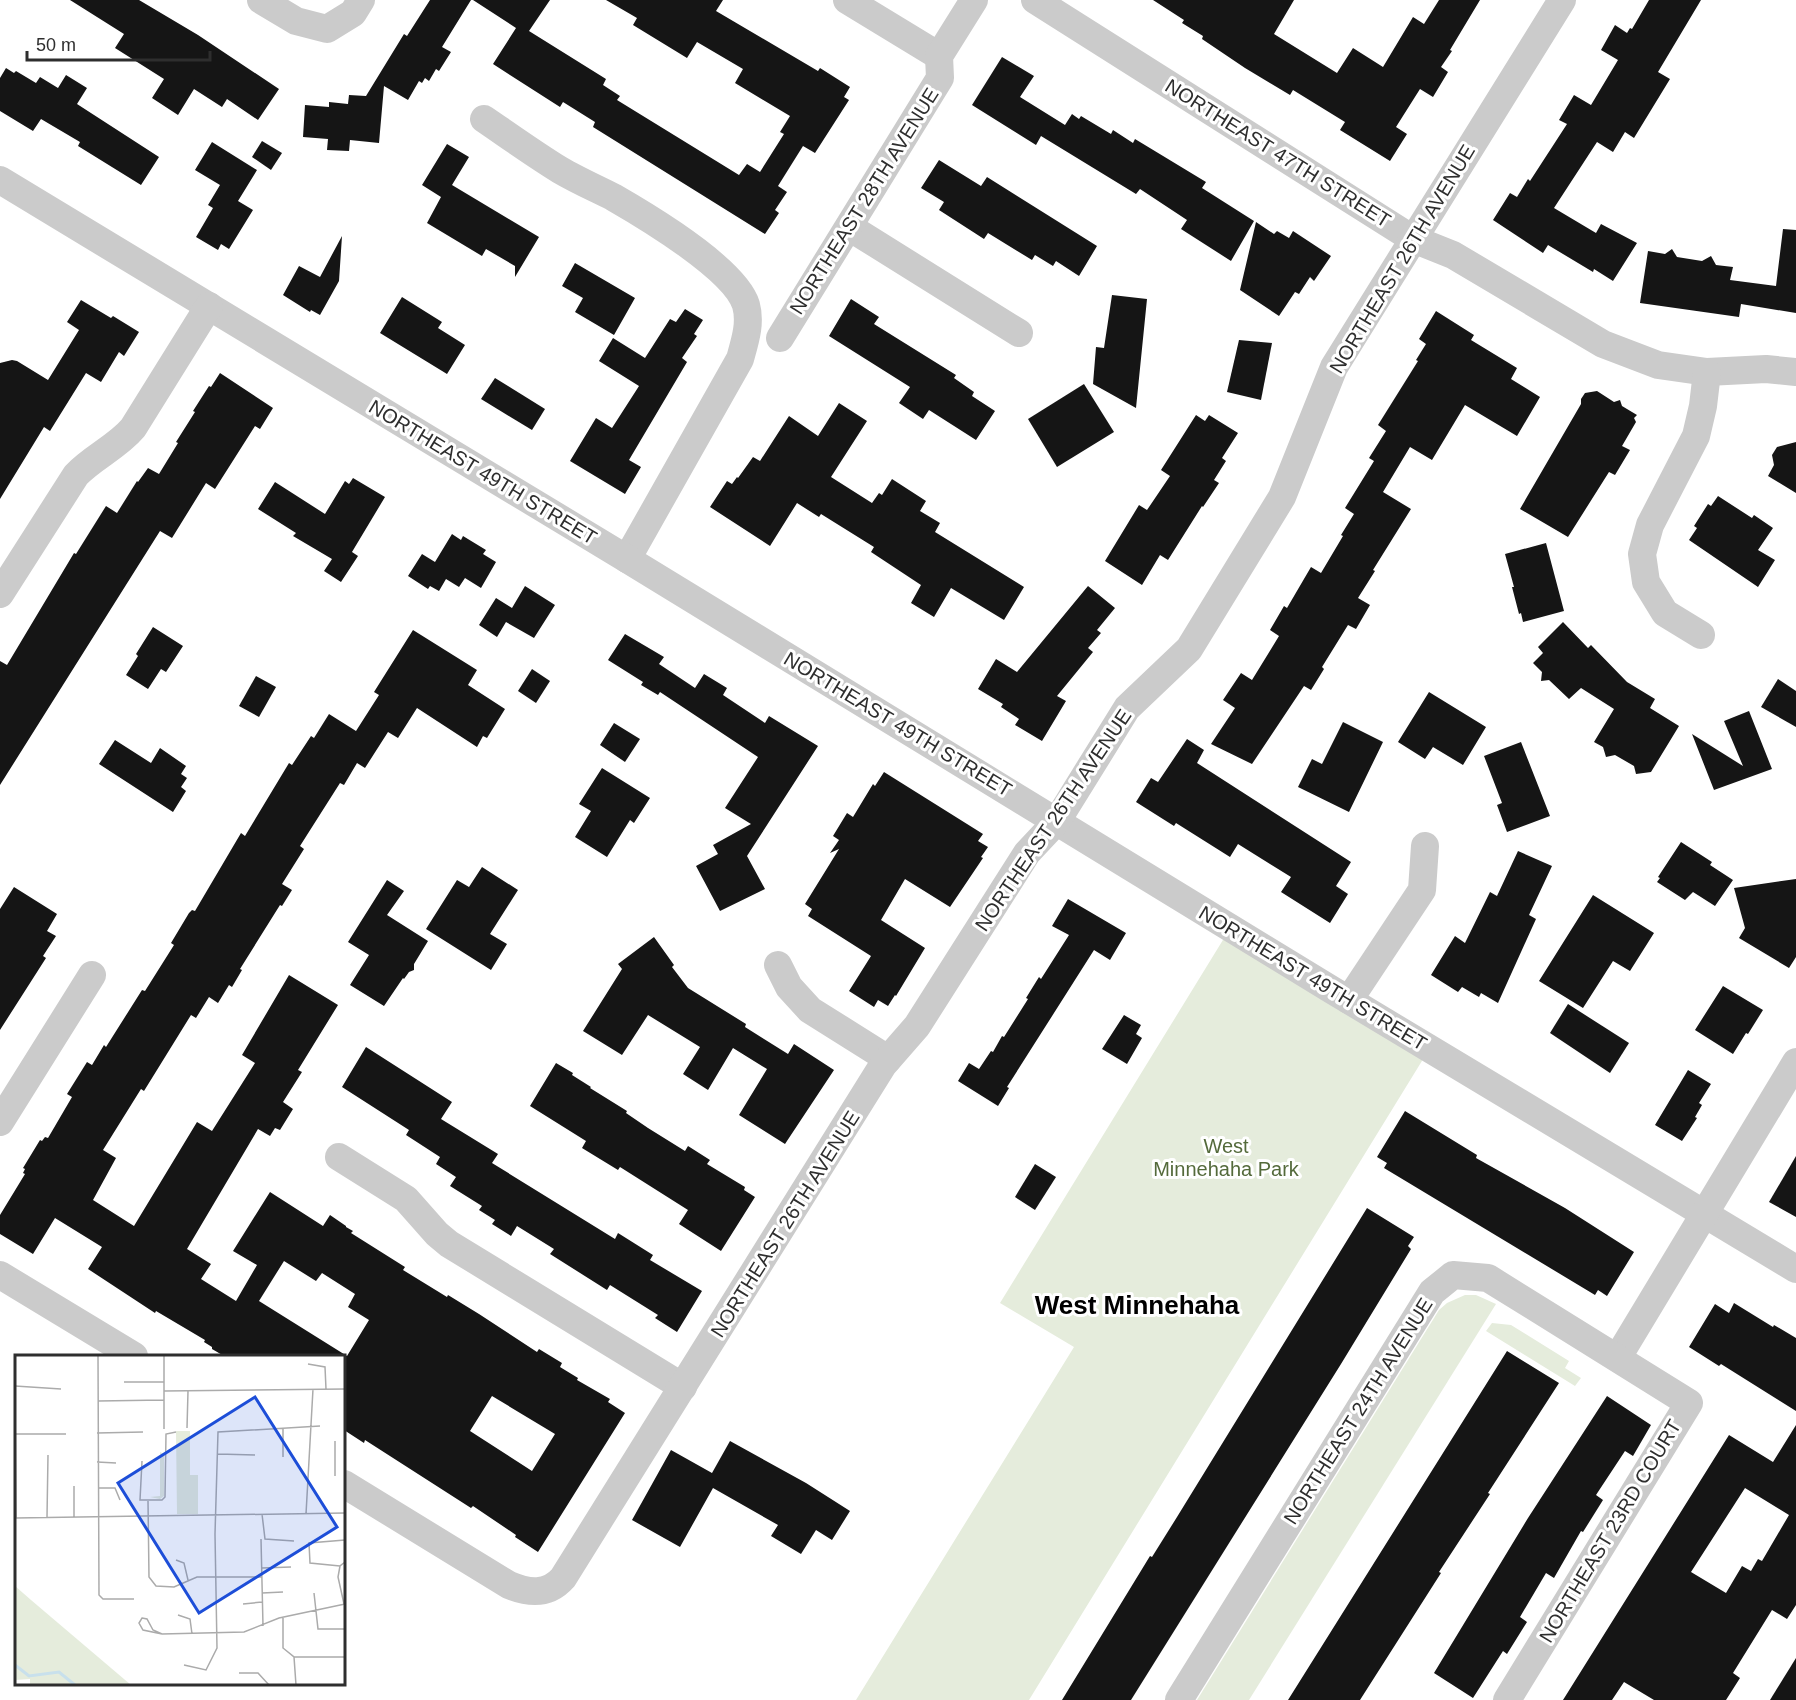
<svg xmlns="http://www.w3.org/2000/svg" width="1796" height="1700" font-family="Helvetica,sans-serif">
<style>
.green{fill:#e5ecdc}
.building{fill:#151515;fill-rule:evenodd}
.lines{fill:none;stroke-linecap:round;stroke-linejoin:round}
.minor{stroke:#cbcbcb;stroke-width:28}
.labels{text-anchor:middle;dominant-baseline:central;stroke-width:6;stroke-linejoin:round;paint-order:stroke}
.street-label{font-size:20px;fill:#2e2e2e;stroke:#fff}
.park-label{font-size:20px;fill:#546a3b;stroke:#fff}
.district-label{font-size:26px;font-weight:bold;fill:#000;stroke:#fff}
.inset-river{fill:none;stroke:#c8e0ec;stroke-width:3}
.inset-road{fill:none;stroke:#ababab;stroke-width:1.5}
.view{fill:#1d4ed8;fill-opacity:0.15;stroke:#1d4ed8;stroke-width:3}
.inset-edge{fill:none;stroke:#2e2e2e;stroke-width:3}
</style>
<rect width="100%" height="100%" fill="#fff"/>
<g class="green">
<polygon points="1226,935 1425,1056 1029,1700 856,1700 1074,1347 1000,1303"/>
<polygon points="1465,1295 1476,1295 1496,1304 1249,1700 1197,1700 1439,1310 1447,1303"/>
<polygon points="1492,1323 1511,1325 1569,1361 1565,1368 1581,1378 1575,1386 1486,1331"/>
</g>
<g class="building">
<polygon points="70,0 139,0 198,35 279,89 258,120 227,99 222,107 194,89 178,115 152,98 164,79 115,48 124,34"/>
<polygon points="430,0 471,0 442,47 451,52 439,71 436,69 429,81 425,78 422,83 419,81 408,100 384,86 379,143 350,140 349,151 327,150 328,139 303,137 305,105 329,107 329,102 348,104 349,95 366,96 404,34 407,36"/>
<polygon points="473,0 550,0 529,31 606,79 603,85 620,96 617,100 739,175 747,164 760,172 784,134 780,132 790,116 735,83 743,69 697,42 687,58 633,25 637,18 606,0 723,0 716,11 818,71 820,68 850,87 844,97 849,100 815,153 803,146 778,186 787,192 775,210 779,213 765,234 593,127 595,122 563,102 560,107 493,64 516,28"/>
<polygon points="1153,0 1294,0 1274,34 1337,73 1353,48 1383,67 1413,17 1424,24 1439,0 1480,0 1450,50 1452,51 1441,67 1448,72 1433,97 1420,89 1396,127 1407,134 1390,161 1340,130 1345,122 1293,90 1290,95 1245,68 1202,39 1203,36 1182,23 1184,20"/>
<polygon points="1649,0 1701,0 1658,72 1670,79 1634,138 1625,132 1613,152 1597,142 1554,208 1596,233 1601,224 1637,243 1613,281 1594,269 1593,272 1548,245 1543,253 1493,220 1510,193 1517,197 1528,179 1530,181 1567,124 1559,120 1574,95 1591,105 1618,60 1601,50 1615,25 1627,33 1630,28 1632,29"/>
<polygon points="1002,57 1034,76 1020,97 1065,125 1072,114 1079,119 1081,116 1111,134 1113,130 1133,143 1135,139 1206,182 1202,188 1254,221 1231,261 1181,229 1187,220 1140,189 1136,194 1041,136 1036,145 972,105"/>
<polygon points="6,68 14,73 16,71 36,83 40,77 58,88 66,75 87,88 77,104 159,157 141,185 78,146 80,142 41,119 33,131 0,111 0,78"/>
<polygon points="262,141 282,153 271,170 252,157"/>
<polygon points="212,142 257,170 238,201 253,210 229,249 221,244 218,250 196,237 213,208 208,205 220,185 195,170"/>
<polygon points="447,144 469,157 452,185 539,237 515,277 515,266 486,249 482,256 427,223 441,197 422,185"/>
<polygon points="939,160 981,186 987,177 1097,246 1079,276 1056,261 1053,266 1035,255 1032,260 988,233 984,239 939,210 944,202 921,188"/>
<polygon points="1256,222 1274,234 1277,231 1289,238 1293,231 1331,256 1314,281 1310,277 1299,294 1295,292 1279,316 1240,290"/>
<polygon points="1783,229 1796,230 1796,313 1741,304 1739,317 1640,303 1648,251 1665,254 1672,249 1677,257 1702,261 1711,256 1716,265 1733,267 1730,280 1776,286"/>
<polygon points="342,236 339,281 320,315 311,310 310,312 283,295 299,266 320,277"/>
<polygon points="575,263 635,298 614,335 575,312 583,298 562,286"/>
<polygon points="1112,295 1147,299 1136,408 1093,384 1096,347 1104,348"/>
<polygon points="402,297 442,322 438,328 465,345 447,374 380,333"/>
<polygon points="851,299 879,317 874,324 956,375 954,378 974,392 972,396 995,411 976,440 929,410 923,419 899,403 910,387 829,336"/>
<polygon points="81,300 111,318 113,316 139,332 124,356 119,352 101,382 86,373 50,431 44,427 0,499 0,363 12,360 17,361 48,380 79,330 67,322"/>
<polygon points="685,309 703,320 694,334 697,336 682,358 687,362 629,460 641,467 625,494 570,461 596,418 612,428 639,386 599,361 613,338 645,358 670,319 676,322"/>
<polygon points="1436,311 1474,335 1471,340 1517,368 1511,379 1540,397 1517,436 1465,405 1432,460 1410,447 1383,492 1411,509 1373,570 1375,571 1358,598 1370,605 1356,629 1348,625 1322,667 1324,669 1311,690 1304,686 1252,764 1211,744 1235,708 1223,700 1241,673 1252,680 1279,636 1270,630 1284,606 1287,608 1311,567 1321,573 1343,536 1341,535 1354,514 1345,508 1374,461 1369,458 1386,431 1378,425 1418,361 1416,360 1426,344 1419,339"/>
<polygon points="1239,340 1272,343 1261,400 1227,392"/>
<polygon points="220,373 273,408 260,429 255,426 215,489 206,483 172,538 160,531 0,785 0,661 7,665 74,553 76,554 106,506 117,513 137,481 138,482 148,468 159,474 178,443 176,442 195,412 193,411 209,386 211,387"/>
<polygon points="495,378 545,409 532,430 481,399"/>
<polygon points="1084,384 1114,432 1057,467 1028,419"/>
<polygon points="1597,391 1614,402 1620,400 1622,406 1637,415 1634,418 1636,422 1622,446 1630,450 1615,475 1609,472 1568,537 1520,509 1581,404 1581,399 1585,393"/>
<polygon points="839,403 867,421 831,477 872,503 879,493 882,495 892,479 926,501 920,511 940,523 935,532 1024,587 1004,620 951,588 934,617 911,603 921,585 871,552 874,547 821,514 819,517 797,503 770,546 710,507 727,481 732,484 737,477 738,478 753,457 760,461 789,416 818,436"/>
<polygon points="1196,415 1205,421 1209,415 1238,433 1222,458 1226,461 1214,480 1219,483 1203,507 1202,506 1168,560 1160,555 1142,585 1105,561 1139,505 1147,510 1170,476 1161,470"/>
<polygon points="1796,442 1796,493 1768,476 1774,465 1772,455 1777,447"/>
<polygon points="353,478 385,497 352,552 358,556 341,582 324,571 332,559 293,536 296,533 258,509 275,482 325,514 345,481 349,484"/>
<polygon points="1718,496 1752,518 1754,515 1773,528 1758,550 1775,560 1758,587 1689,540 1697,528 1694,526 1708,504 1711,506"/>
<polygon points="452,534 461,540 463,536 486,550 483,554 496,562 481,588 465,578 459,587 446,579 439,591 430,586 428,589 408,576 422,554 435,562"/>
<polygon points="1546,543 1564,611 1523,622 1521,613 1519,614 1512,587 1514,587 1505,554"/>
<polygon points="525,586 555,605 534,638 506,622 497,637 479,625 496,598 512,608"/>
<polygon points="1088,586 1115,608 1097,630 1101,633 1088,648 1093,652 1057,696 1066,701 1042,741 1015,725 1019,719 1001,707 1003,704 978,689 996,659 1017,672"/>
<polygon points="1563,622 1588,648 1591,645 1627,682 1655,699 1650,708 1679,726 1651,772 1636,774 1634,766 1615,755 1606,757 1603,747 1594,742 1614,709 1581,688 1569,699 1549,680 1541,681 1542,672 1533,663 1543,653 1538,647"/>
<polygon points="153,627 183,646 166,672 161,669 148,689 126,675 138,656 136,654"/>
<path d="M413 630 477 670 468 685 505 709 487 738 483 736 477 747 417 708 398 738 388 732 365 768 357 763 344 785 340 783 300 846 304 849 282 884 292 890 282 906 280 905 240 969 242 970 232 987 229 985 218 1003 209 997 196 1018 191 1015 144 1091 141 1089 103 1150 116 1158 93 1200 134 1226 197 1122 212 1131 255 1063 242 1055 289 975 338 1005 298 1070 302 1072 283 1102 293 1109 280 1130 275 1128 270 1136 258 1129 187 1249 211 1264 201 1279 236 1301 257 1265 233 1251 270 1192 323 1226 330 1215 346 1226V1227L353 1231 351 1233 405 1267 403 1270 447 1297 448 1295 479 1314 537 1352 539 1349 562 1363 560 1367 578 1378 577 1380 610 1399 608 1402 625 1413 538 1552 515 1537 516 1535 473 1506 471 1508 365 1440 364 1443 344 1430V1360L346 1356H224L212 1349V1347L204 1342 205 1340 156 1311 155 1313 88 1269 102 1247 55 1218 33 1254 0 1234V1215L25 1174 23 1173 25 1169 23 1168 40 1140 42 1141 45 1137 48 1138 72 1097 67 1094 87 1062 92 1065 104 1045 106 1047 142 990 145 991 174 945 171 943 189 913 192 910 195 911 241 833 245 836 289 763 292 765 311 736 314 738 329 714 356 731 379 695 374 692ZM284 1261 316 1281 322 1273 355 1294 348 1307 369 1320 347 1356 259 1301ZM492 1396 555 1434 532 1471 470 1431Z"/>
<polygon points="625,634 664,657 659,664 695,688 704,674 727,688 723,695 765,723 769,716 818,746 747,856 765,889 720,911 696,866 718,854 713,845 751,824 725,808 758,757 660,692 658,695 641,685 643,682 608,660"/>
<polygon points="532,669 550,681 536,703 518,691"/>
<polygon points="256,676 276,687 259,717 239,706"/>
<polygon points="1778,679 1796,691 1796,727 1761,707"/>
<polygon points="1429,692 1486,727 1463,765 1433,747 1425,759 1398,742"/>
<polygon points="1749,711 1772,769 1714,790 1692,734 1743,766 1724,721"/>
<polygon points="1343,722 1383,742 1349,812 1298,787 1312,759 1322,764"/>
<polygon points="614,723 640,739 625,762 600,745"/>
<polygon points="1187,739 1204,750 1197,763 1351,862 1336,886 1348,894 1330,923 1281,892 1291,877 1238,844 1230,857 1176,823 1174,826 1136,802 1151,778 1158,782"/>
<polygon points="115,740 151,763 160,748 186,766 181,774 187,778 181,787 186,791 173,812 99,764"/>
<polygon points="1521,742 1550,816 1507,832 1497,805 1502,803 1484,756"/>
<polygon points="602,768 650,798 634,823 630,820 607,857 575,837 591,811 579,804"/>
<polygon points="884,772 983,834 978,841 988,847 981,857 983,858 950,907 905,879 881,920 925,948 896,996 895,995 888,1006 878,1000 874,1007 849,991 871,956 808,916 812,909 805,904 839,849 830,853 839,840 833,836 847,813 853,817 873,784 875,786"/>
<polygon points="1681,842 1712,862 1710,865 1733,880 1715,906 1693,892 1685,900 1657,882 1660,878 1658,877"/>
<polygon points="1518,851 1552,866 1529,915 1536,919 1498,1003 1481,993 1479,997 1462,987 1458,992 1431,975 1455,936 1465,943 1490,892 1497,896"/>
<polygon points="482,867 518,890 490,934 507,944 491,970 426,929 457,880 469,887"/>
<polygon points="1796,879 1796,957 1789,968 1739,938 1745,928 1734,888"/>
<polygon points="387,880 404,891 387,915 428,941 414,964 414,970 409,972 404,979 403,978 384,1006 350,985 369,955 348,942"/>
<polygon points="14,887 57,914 47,931 56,936 43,956 46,958 0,1030 0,909"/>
<polygon points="1593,895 1654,933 1630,971 1613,961 1583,1008 1539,981"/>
<polygon points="1068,899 1126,933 1110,960 1094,950 1007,1087 1009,1088 998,1106 958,1081 969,1063 979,1069 991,1051 993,1052 1002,1036 1004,1037 1028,999 1026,998 1039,977 1041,979 1069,935 1052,926"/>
<polygon points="654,937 674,965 672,967 688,988 746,1024 745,1027 788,1054 794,1044 834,1070 785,1144 739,1115 767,1069 733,1048 708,1090 683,1074 700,1047 648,1015 622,1055 583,1031 622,969 618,964"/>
<polygon points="1723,986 1763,1010 1748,1034 1746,1033 1733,1054 1695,1030"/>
<polygon points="1568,1004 1629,1043 1610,1073 1550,1033"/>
<polygon points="1124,1015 1141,1025 1136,1034 1142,1038 1127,1064 1102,1049"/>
<polygon points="366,1047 452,1102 441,1119 498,1154 492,1163 615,1239 618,1233 653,1255 650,1260 702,1291 677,1332 655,1318 658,1315 610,1285 607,1290 550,1254 554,1249 517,1226 511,1236 492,1224 495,1220 479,1210 482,1206 450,1186 456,1177 436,1164 440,1157 406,1135 409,1130 342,1087"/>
<polygon points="556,1063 573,1073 572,1075 591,1087 590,1088 627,1111 626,1113 648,1128 685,1151 688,1146 710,1160 707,1164 745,1187 744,1190 755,1197 721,1251 679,1224 688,1210 620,1167 618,1170 582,1148 586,1141 530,1106"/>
<polygon points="1688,1070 1711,1084 1699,1103 1702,1105 1695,1117 1697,1118 1682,1141 1655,1125"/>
<polygon points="1405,1111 1477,1155 1476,1158 1565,1208 1634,1252 1607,1296 1598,1290 1595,1295 1384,1168 1387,1163 1377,1157"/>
<polygon points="1796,1156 1796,1217 1769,1202"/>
<polygon points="1035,1164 1056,1177 1035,1210 1015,1197"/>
<polygon points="1367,1208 1414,1237 1408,1246 1411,1249 1341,1364 1131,1700 1062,1700 1150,1556 1152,1557 1177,1517"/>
<polygon points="1734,1303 1773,1327 1774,1325 1796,1338 1796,1411 1721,1364 1719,1366 1689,1347 1715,1304 1729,1313"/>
<polygon points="1507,1351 1559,1383 1488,1493 1490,1494 1439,1572 1441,1573 1360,1700 1288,1700"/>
<polygon points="1607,1396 1651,1425 1633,1456 1625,1451 1596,1495 1603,1500 1583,1532 1581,1531 1554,1578 1546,1573 1520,1617 1527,1622 1507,1654 1503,1651 1473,1698 1434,1673 1528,1518"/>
<path d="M1796 1425V1605L1787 1619 1772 1610 1733 1673 1740 1678 1726 1700H1654L1624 1682 1612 1700H1563L1729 1435 1773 1462ZM1745 1488 1789 1515 1762 1561 1758 1559 1751 1571 1742 1566 1726 1593 1691 1572Z"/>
<polygon points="730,1441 806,1483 850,1511 832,1540 816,1530 801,1554 771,1536 778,1525 713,1488 680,1547 632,1520 671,1450 712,1473"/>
<polygon points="1796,1658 1796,1700 1770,1700"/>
</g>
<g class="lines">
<g class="minor">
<polyline points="261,0 296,21 327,29 353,13 361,0"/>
<polyline points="847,0 939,56"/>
<polyline points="1035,0 1413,239 1453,255 1603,344 1658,365 1707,372 1766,369 1796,372"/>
<path d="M484 119C509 136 534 154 560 170 577 180 595 188 613 197 646 216 735 269 746 305 751 323 745 341 740 359L627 559"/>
<polyline points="0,180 627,559 1332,990 1796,1269"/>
<polyline points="849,227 1019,333"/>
<polyline points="780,338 940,78 939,56 974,0"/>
<path d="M0 594 76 475C93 457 117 447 133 428L209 306"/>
<polyline points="1701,635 1665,613 1646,582 1642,554 1650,525 1696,436 1703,406 1707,372"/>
<polyline points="778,965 789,987 810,1010 888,1059"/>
<polyline points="1349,1000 1422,890 1425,846"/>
<polyline points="0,1122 92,975"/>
<polyline points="339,1157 406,1199 437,1234 449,1244 683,1387"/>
<polyline points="0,1275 134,1356"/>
<polyline points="1618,1357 1796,1062"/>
<path d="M344 1484 509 1585C528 1593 547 1596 563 1578L883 1065 917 1026 1027 853 1057 821 1127 708 1189 649 1282 497 1334 367 1562 0"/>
<polyline points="1179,1700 1432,1292 1453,1275 1488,1278 1689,1403 1507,1700"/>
</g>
</g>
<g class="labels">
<g class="street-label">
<text transform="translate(1278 153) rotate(32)">NORTHEAST 47TH STREET</text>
<text transform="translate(864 201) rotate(-58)">NORTHEAST 28TH AVENUE</text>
<text transform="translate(1402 259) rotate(-59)">NORTHEAST 26TH AVENUE</text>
<text transform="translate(483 472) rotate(31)">NORTHEAST 49TH STREET</text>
<text transform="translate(898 724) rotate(31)">NORTHEAST 49TH STREET</text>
<text transform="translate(1053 820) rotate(-56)">NORTHEAST 26TH AVENUE</text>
<text transform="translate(1313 978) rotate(31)">NORTHEAST 49TH STREET</text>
<text transform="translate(785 1224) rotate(-58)">NORTHEAST 26TH AVENUE</text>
<text transform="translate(1358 1411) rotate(-58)">NORTHEAST 24TH AVENUE</text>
<text transform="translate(1610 1531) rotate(-59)">NORTHEAST 23RD COURT</text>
</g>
<g class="park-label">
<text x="1226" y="1146">West<tspan x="1226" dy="23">Minnehaha Park</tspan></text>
</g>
<g class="district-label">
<text x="1137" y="1305">West Minnehaha</text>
</g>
</g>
<g transform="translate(15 1355)">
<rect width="330" height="330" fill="#fff"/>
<path d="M161 76H175V120H183V159H162ZM145 97 149 99V141L145 144 135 142 145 141ZM0 231 16 245 116 330H15V324L0 325Z" fill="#e5ecdc"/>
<path class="inset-river" d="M0 310 14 321 44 317 60 330"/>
<path class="inset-road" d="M83 0 84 240 88 244H119M149 0V74M293 9 310 12 311 34M109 27H149M0 31 46 34M149 36 330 34M0 43 1 163M83 46 149 45M172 73 173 36M82 78 128 77M0 79H51M203 99 240 100M268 102V74M127 106 125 145H147L150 142 151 79 161 77M82 107 101 108M320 121V86M83 133H100L105 145M133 146 134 222 141 231 159 232 182 222H247M247 159 250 184 279 186M291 159 298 34M32 162 33 100M59 162V131M0 163 330 158M246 184 248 271M161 205 169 208 173 225M325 211 295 208 294 188 330 185M247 213 276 212M247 238 268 237M299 238 303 274H330M228 249 247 247M329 249 323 222 325 211 330 207M163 260 175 264 177 279M127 263 132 264 138 275 147 279 128 275 124 268ZM268 263V293L279 302 281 330M147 279 229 277 264 263 330 249M279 302H330M169 310 191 315 202 293 200 179 203 77 305 71M224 318H243L254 330"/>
<path class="view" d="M240 42 322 172 184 258 103 128Z"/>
<rect width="330" height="330" class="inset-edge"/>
</g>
<path d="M27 51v9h183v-9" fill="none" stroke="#2e2e2e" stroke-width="3"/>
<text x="36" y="51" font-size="18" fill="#2e2e2e" stroke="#ffffff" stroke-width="4.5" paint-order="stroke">50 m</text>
</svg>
